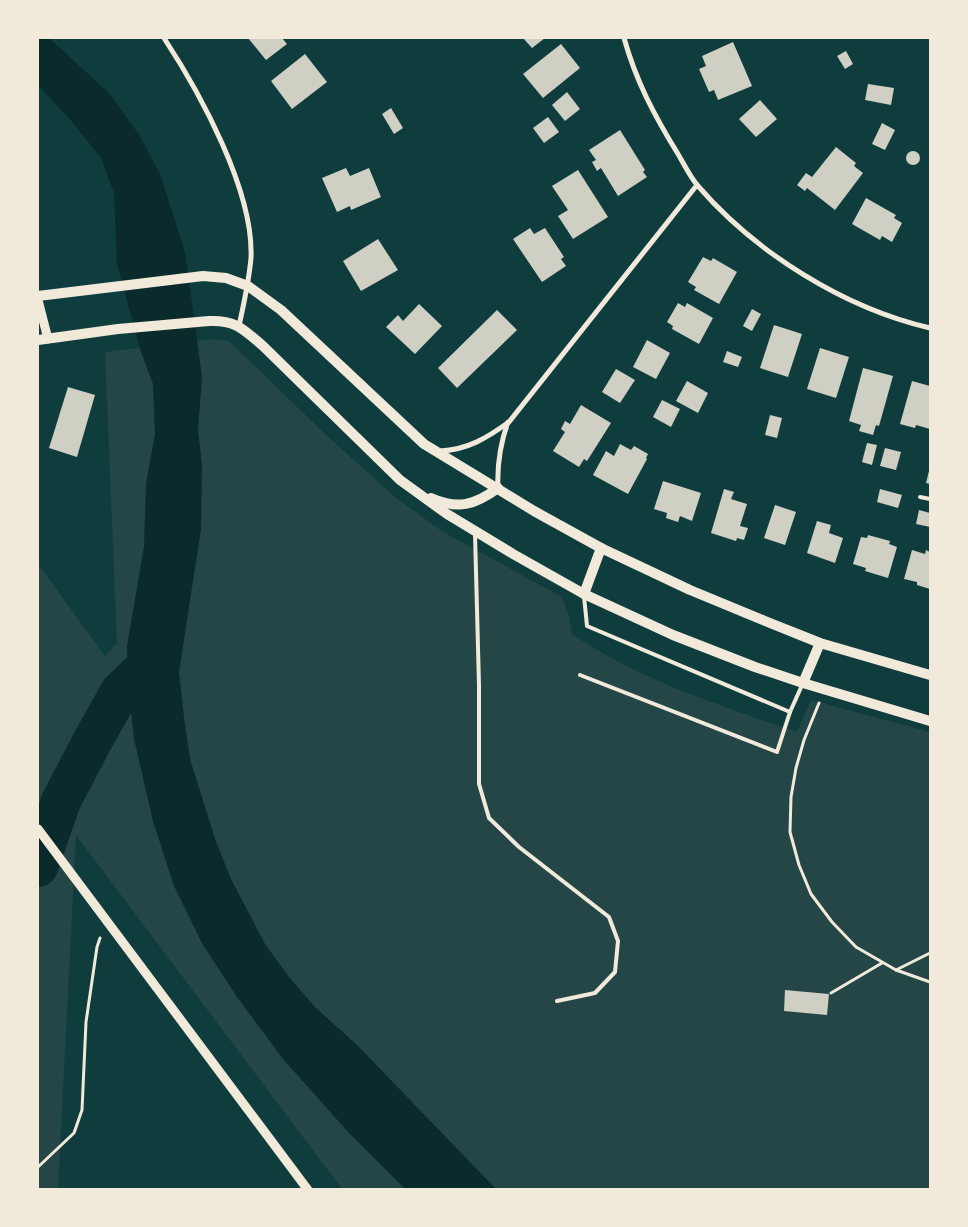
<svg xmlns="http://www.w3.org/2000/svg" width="968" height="1227" font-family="Inter,sans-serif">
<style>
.green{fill:#244646}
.water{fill:#0a2a2b}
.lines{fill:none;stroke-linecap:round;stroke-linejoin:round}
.river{stroke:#0a2a2b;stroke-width:40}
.building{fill:#cfcfc3}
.path{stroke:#f1e9da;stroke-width:3}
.service{stroke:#f1e9da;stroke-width:4}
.minor{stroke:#f1e9da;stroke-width:5}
.tertiary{stroke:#f1e9da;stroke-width:9}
.secondary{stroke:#f1e9da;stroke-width:10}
</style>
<rect width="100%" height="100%" fill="#0f3d3e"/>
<path class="green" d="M214 339 229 341 324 433 395 497 443 532 562 597 569 616 572 634C639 680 722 706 797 732L811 700 930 732V1189H342L76 835 58 1189H38V564L105 656 117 643 105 352Z"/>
<polygon class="water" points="38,38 49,38 109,93 140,136 161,177 185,252 202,377 198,430 202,465 201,529 179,672 184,717 190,759 215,839 231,879 265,944 289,977 315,1007 357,1045 496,1189 405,1189 349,1133 283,1059 237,997 203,945 174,886 153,821 134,739 128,685 127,646 144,547 146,484 155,434 153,384 141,352 117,264 114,193 101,158 74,124 38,85"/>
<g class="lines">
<polyline class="river" points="38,867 61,801 94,738 120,692 150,663"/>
</g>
<g class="building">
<polygon points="248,38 282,38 287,44 266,60"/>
<polygon points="523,38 545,38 532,48"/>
<polygon points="733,42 752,86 718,100 714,90 709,92 699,69 706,66 702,56"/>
<polygon points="561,44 580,68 543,98 523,74"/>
<polygon points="846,51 853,64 845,69 837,56"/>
<polygon points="305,54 327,82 292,109 271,81"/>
<polygon points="868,84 894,88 891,105 865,100"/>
<polygon points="567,92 580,109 565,121 552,105"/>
<polygon points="760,100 777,119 756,137 739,119"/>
<polygon points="391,108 403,128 394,134 382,114"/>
<polygon points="548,117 559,132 544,143 533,128"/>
<polygon points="882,123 895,130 885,150 872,144"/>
<polygon points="620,130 645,170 643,172 647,177 618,196 601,168 597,171 592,162 596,160 589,150"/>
<polygon points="836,147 856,163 854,166 863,173 835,210 807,188 805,191 797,185 806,173 812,177"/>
<circle cx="913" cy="158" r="7"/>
<polygon points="346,168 350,176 369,168 381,197 351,210 350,206 337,212 322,178"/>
<polygon points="578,170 608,217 573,239 558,216 568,210 552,186"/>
<polygon points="866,198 896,215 894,218 902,223 892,242 882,236 880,240 852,224"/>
<polygon points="530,228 534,234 545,228 564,257 561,259 566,266 542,282 513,239"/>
<polygon points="378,239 398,270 361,291 343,261"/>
<polygon points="703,257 711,261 713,258 737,272 719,304 694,290 696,287 688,282"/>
<polygon points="678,303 685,307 687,303 713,318 699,344 672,329 673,326 667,322"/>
<polygon points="419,304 442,326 415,354 386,327 398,315 403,321"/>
<polygon points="752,309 761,314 752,331 743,326"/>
<polygon points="497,310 517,330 457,388 438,368"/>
<polygon points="774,325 802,334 788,377 760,368"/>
<polygon points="647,340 670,353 656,379 633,367"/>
<polygon points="820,348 849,357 836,398 807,389"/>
<polygon points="727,351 742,357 738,367 723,362"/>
<polygon points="863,368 893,376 879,426 876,425 873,435 859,431 861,425 849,421"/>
<polygon points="616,369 635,380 620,403 602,392"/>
<polygon points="687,381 708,393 698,413 676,401"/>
<polygon points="912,381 930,386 930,429 916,425 915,428 900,424"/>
<polygon points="68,387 95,395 77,457 49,448"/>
<polygon points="662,400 680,409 671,427 653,417"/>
<polygon points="581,405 611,423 587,461 584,459 579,467 553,451 565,432 561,429 565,421 570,424"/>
<polygon points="770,415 782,418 777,438 765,435"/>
<polygon points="867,443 877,445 872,465 862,462"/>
<polygon points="620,444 631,450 634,446 648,454 646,458 647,459 628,494 593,475 606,451 614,456"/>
<polygon points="885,448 901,452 896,470 880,466"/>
<polygon points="930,467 930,484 926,483"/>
<polygon points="663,481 701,493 692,521 680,516 678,522 666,518 667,513 654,509"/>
<polygon points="724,489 734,492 731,499 747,504 740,526 748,528 744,540 737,538 736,541 711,533"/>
<polygon points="880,489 902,495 898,508 877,502"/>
<polygon points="775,505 796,512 785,545 764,538"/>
<polygon points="919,510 930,513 930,527 916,524"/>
<polygon points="817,521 831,525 829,533 843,538 835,563 807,553"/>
<polygon points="868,535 890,541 889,544 897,547 888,578 865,571 866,568 853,564 861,537 867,538"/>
<polygon points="912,550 925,554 926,550 930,552 930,589 917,585 917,582 904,579"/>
<polygon points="785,990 829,994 827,1015 784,1011"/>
</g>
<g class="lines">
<g class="path">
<polyline points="819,703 804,740 796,768 791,797 790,832 799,865 811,894 832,922 856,947 896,970 930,982"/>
<polyline points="896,970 930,953"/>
<polyline points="831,993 882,963"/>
<polyline points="38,1167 74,1133 82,1110 86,1022 97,947 100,938"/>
</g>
<g class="service">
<polyline points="920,497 930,499"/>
<polyline points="475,534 479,685 479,784 489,818 519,847 609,917 618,941 615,972 595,993 557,1001"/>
<polyline points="584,596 587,626 790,712 803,683"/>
<polyline points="580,675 777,752 790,712"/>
</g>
<g class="minor">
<path d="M164 38C200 93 254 191 251 258 249 281 244 303 239 326"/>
<path d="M624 38C636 81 654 115 678 154 684 164 690 177 698 186 756 253 844 308 930 328"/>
<path d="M440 451C467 450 487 438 509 422L697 185"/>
<path d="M498 488C497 465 500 444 508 422"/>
</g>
<g class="tertiary">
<polyline points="38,300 48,339"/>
<polyline points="38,829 308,1190"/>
</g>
<g class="secondary">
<polyline points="38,296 203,276 226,278 248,286 281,310 424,444 534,511 601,548 690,590 765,621 820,643 930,675"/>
<path d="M38 340 118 329 209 321C236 320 243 329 263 346L400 480 447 514 513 554 584 594 673 635 755 667 803 683 930 721"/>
<path d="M431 498C458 510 475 505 498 488"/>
<polyline points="584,594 601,548"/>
<polyline points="803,683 820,643"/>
</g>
</g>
<rect width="968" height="1227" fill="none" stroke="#f1e9da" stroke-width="78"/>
</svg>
